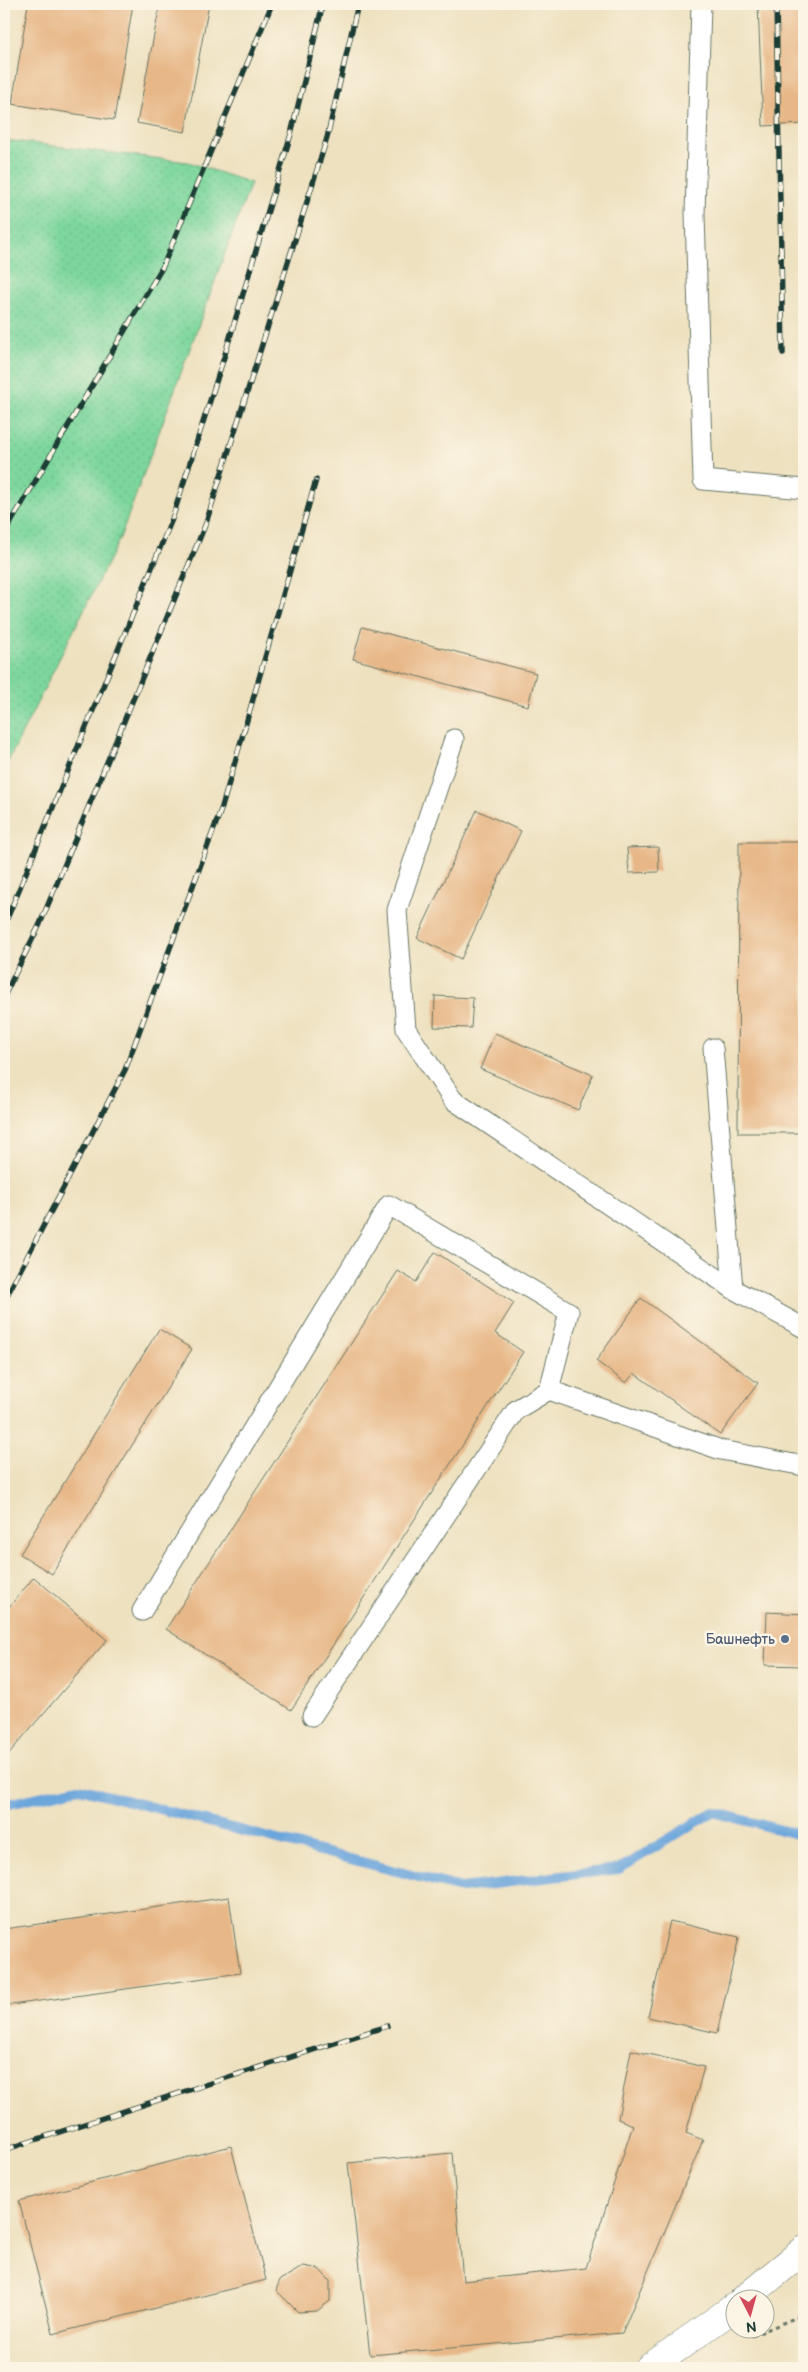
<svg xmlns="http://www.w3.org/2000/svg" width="808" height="2372" font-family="'Balsamiq Sans',sans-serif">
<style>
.grass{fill:url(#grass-dots);stroke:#4e8a68}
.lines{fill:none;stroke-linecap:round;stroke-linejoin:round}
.stream{stroke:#6aa5db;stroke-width:10}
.building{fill:#e7b787}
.service-casing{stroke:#677665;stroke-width:21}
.primary-casing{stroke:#677665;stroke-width:29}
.path{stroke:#677665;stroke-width:3;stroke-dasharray:4 4;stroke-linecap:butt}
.service{stroke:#fff;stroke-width:19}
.primary{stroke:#fff;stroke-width:28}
.rail-casing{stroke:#1f3d34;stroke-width:5.5}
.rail{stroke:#fcf5e5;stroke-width:4;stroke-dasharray:11;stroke-linecap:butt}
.service-dot{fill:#5c6f8a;stroke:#fcf5e5;stroke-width:2}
.labels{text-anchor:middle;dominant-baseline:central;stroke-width:5;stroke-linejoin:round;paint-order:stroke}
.service-label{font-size:14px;fill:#4e5e75;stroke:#fcf5e5;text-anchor:end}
</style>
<defs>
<pattern id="grass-dots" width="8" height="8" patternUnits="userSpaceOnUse" patternTransform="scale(1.25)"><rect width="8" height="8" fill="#7dd79d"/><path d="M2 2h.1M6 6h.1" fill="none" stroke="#6cb988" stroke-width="1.8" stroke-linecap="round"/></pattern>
</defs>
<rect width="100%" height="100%" fill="#fcf5e5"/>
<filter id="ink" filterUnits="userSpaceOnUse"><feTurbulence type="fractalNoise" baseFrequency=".02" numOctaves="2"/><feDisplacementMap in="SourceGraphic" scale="10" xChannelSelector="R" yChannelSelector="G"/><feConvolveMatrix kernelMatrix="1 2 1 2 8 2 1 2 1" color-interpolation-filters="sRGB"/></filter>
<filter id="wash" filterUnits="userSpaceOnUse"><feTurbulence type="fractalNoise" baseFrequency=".0096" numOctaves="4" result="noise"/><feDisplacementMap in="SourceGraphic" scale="20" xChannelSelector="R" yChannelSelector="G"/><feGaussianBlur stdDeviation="1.12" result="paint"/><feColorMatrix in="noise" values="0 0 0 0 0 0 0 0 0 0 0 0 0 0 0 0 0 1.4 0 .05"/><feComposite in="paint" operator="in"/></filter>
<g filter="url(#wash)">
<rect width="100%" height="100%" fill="#eee1c0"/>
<polygon class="grass" points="4,140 188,162 251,183 120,538 4,769"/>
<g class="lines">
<polyline class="stream" points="4,1805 79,1788 461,1888 619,1869 713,1812 804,1836"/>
</g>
<g id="blocks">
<g class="building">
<polygon points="28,4 133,4 114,120 12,104"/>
<polygon points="160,4 209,4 185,132 137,123"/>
<polygon points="758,4 804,4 804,124 763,126"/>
<polygon points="362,627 536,673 528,706 353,659"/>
<polygon points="477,810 521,831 461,959 417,938"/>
<polygon points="739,842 804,842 804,1133 738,1133"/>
<polygon points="658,847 659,872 629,873 627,848"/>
<polygon points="435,996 473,998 471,1028 434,1027"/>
<polygon points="495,1033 593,1075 578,1110 480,1069"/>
<polygon points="435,1252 514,1303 495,1333 523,1352 291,1710 166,1629 398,1271 416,1282"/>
<polygon points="641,1298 758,1383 720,1435 634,1373 626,1383 596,1361"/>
<polygon points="159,1329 192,1349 52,1574 20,1554"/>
<polygon points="34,1577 107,1640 4,1759 4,1613"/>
<polygon points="767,1612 804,1614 804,1666 765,1665"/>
<polygon points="229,1897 240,1973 4,2006 4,1929"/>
<polygon points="670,1921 739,1937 717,2033 648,2017"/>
<polygon points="631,2050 704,2067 686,2133 703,2140 622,2333 370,2355 348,2163 452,2153 463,2281 586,2268 633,2125 618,2119"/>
<polygon points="231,2146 266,2280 53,2334 19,2201"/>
<polygon points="304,2266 319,2269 330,2281 330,2301 317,2311 298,2312 276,2290 280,2280"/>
</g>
</g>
</g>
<g filter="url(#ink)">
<use href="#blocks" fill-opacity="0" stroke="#677665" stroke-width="1"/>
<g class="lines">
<g class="service-casing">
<g id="service">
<polyline points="701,4 695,214 703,480 804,489"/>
<polyline points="454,739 397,910 406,1029 453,1100 733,1289 804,1328"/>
<polyline points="713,1048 733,1289"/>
<polyline points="142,1611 389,1205 569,1312 549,1390 721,1450 804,1466"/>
<polyline points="312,1716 516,1410 549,1390"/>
</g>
</g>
<g class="primary-casing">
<g id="primary">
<polyline points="743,2300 804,2250"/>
<polyline points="649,2368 736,2306"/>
</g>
</g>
<polyline class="path" points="752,2336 804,2314"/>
<use href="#service" class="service"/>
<use href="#primary" class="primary"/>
<g class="rail-casing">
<g id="rail">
<polyline points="776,4 783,353"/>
<polyline points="4,534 163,266 272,4"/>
<polyline points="4,926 172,519 225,354 291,134 323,4"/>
<polyline points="4,996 40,924 206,523 327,138 358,4"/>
<polyline points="4,1301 125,1070 222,807 316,480"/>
<polyline points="4,2150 387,2026"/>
</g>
</g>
<use href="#rail" class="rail"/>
</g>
</g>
<circle class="service-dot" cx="785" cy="1639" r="5"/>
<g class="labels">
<g class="service-label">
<text x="775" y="1639">Башнефть</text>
</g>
</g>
<rect width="808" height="2372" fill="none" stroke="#fcf5e5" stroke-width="20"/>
<g transform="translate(750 2314) rotate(174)"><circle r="24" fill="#fcf5e5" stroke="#a4ab9e"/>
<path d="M0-4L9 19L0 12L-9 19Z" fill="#d1495b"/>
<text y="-8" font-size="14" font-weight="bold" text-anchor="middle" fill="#1f3d34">N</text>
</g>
</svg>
